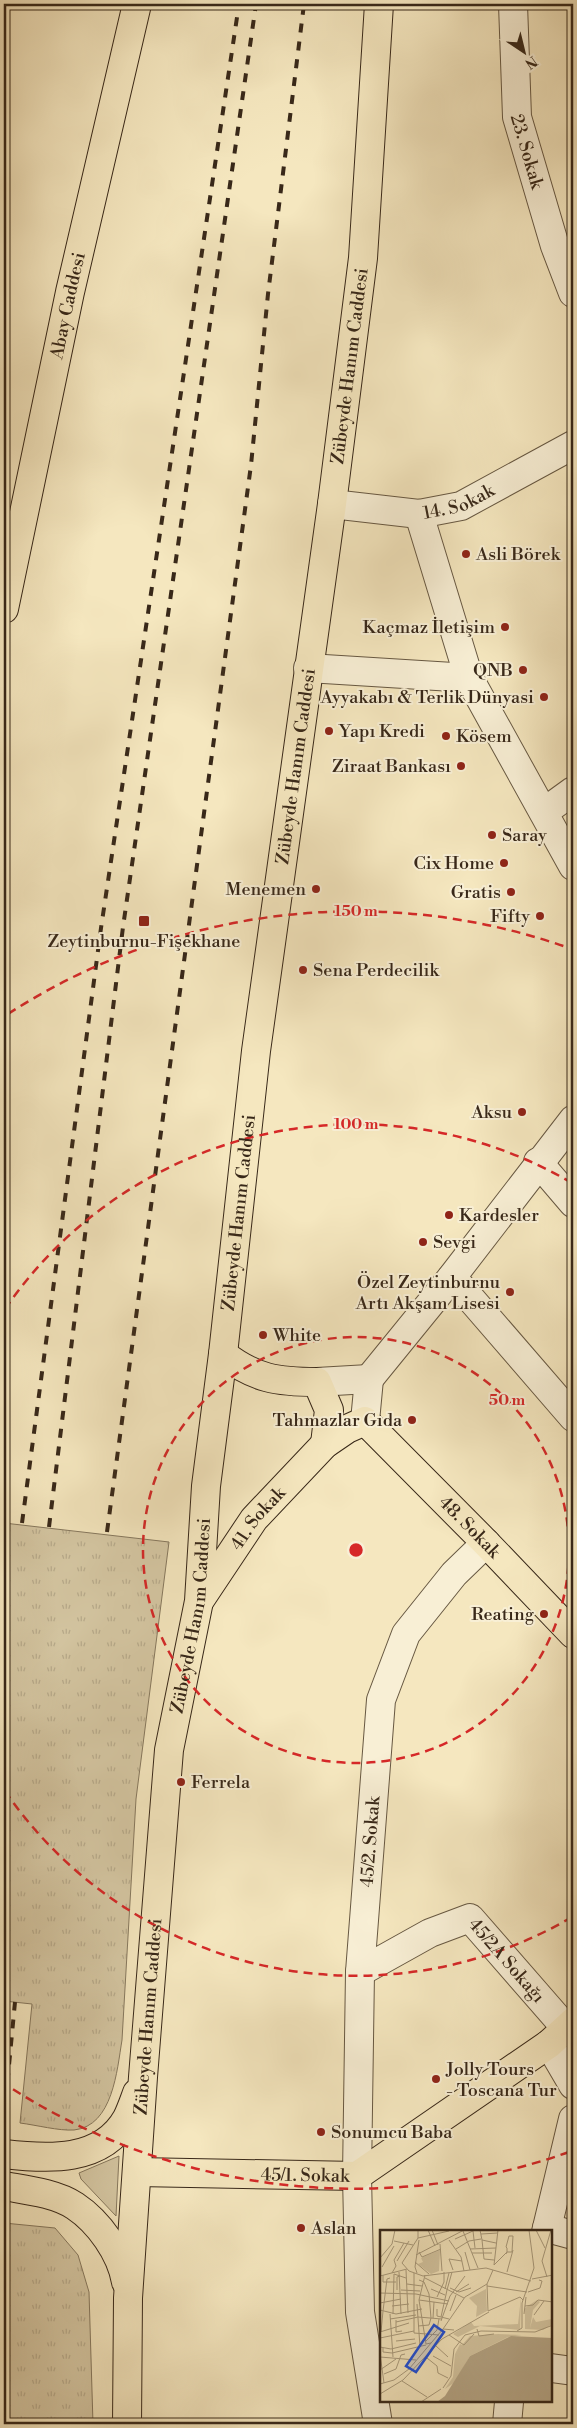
<svg xmlns="http://www.w3.org/2000/svg" width="577" height="2428" font-family="'Libre Bodoni',serif">
<style>
.grass{fill:#d5c7a3;stroke:#86785e}
.park{fill:url(#park-tufts);stroke:#86785e}
.lines{fill:none;stroke-linecap:round;stroke-linejoin:round}
.minor-casing{stroke:#675842;stroke-width:30}
.major-casing{stroke:#382819;stroke-width:30}
.minor{stroke:#f8efd5;stroke-width:28}
.major{stroke:#f5e7bf;stroke-width:28}
.rail{stroke:#382819;stroke-width:4;stroke-dasharray:9 9;stroke-linecap:butt}
.ring{fill:none;stroke:#d62828;stroke-width:2.5;stroke-dasharray:9 6}
.poi-dot{fill:#8f2418;stroke:#f8efd5;stroke-width:2}
.labels{text-anchor:middle;dominant-baseline:central;stroke-width:4;stroke-linejoin:round;paint-order:stroke}
.street-label{font-size:18px;fill:#382819;stroke:#f8efd5}
.poi-label{font-size:18px;fill:#382819;stroke:#f8efd5;text-anchor:start}
.inset-road{fill:none;stroke:#a99b7d;stroke-width:1}
.view{fill:#1d4ed8;fill-opacity:0.15;stroke:#1d4ed8;stroke-width:2.5}
.inset-edge{fill:none;stroke:#382819;stroke-width:2.5}
.centre{fill:#d62828;stroke:#f8efd5;stroke-width:2.5}
.ring-label{font-size:15px;text-anchor:middle;font-weight:bold;fill:#d62828;stroke:#f8efd5;stroke-width:4;stroke-linejoin:round;paint-order:stroke}
</style>
<defs>
<pattern id="park-tufts" width="24" height="20" patternUnits="userSpaceOnUse" patternTransform="scale(1.25)"><rect width="24" height="20" fill="#d5c7a3"/><path d="M3 7l-1-3M5 7V3M7 7l1-3M15 17l-1-3M17 17v-4M19 17l1-3" fill="none" stroke="#b8ab8c"/></pattern>
</defs>
<rect width="100%" height="100%" fill="#f5e7bf"/>
<filter id="stains"><feTurbulence type="fractalNoise" baseFrequency=".004" numOctaves="4"/><feColorMatrix values="0 0 0 0 .2 0 0 0 0 .09 0 0 0 0 .02 0 0 0 .5 -.17"/></filter>
<radialGradient id="worn" r=".72"><stop offset=".6" stop-color="#630" stop-opacity="0"/><stop offset="1" stop-color="#630" stop-opacity=".3"/></radialGradient>
<polygon class="grass" points="119,2156 116,2216 81,2179 79,2173"/>
<g class="park">
<path d="M4 1523 169 1542 136 1799 122 2040C117 2070 113 2126 74 2130 59 2131 36 2125 20 2123L32 2004 4 2001Z"/>
<polygon points="4,2223 55,2228 78,2255 89,2292 93,2424 4,2424"/>
</g>
<g class="lines">
<g class="minor-casing">
<g id="minor">
<path id="s1" d="M513 4 517 117 555 246 573 293"/>
<path id="s2" d="M332 504 419 514 461 506 573 445"/>
<polyline points="419,514 469,678 573,866"/>
<polyline points="308,668 469,678"/>
<polyline points="544,812 573,791"/>
<polyline points="538,1162 573,1203"/>
<polyline points="452,1277 573,1417"/>
<polyline points="369,1379 452,1277 573,1120"/>
<polyline points="317,1382 369,1379"/>
<polyline points="365,1421 369,1379"/>
<path id="s3" d="M360 1972 430 1933 470 1918 565 2027"/>
<polyline points="549,2044 573,2085"/>
<polyline points="547,2228 573,2235"/>
<polyline points="546,2232 573,2119"/>
<polyline points="551,2368 573,2371"/>
<path id="s4" d="M378 2424 360 2312 357 2176 360 1972 381 1700 406 1634 454 1574 486 1543"/>
<polyline points="507,2424 509,2402"/>
</g>
</g>
<g class="major-casing">
<g id="major">
<path id="s5" d="M4 609 70 292 137 4"/>
<path d="M223 1354C255 1379 278 1382 317 1382L329 1410 325 1444"/>
<path id="s6" d="M200 1600 254 1519 325 1444 347 1429 365 1421 486 1543 573 1634"/>
<path d="M4 2154C47 2159 102 2163 127 2118 131 2110 134 2101 137 2093"/>
<path id="s7" d="M137 2172 357 2176 549 2044 573 2022"/>
<path d="M4 2186C26 2190 55 2193 75 2206 99 2222 121 2253 126 2282"/>
<path id="s8" d="M127 2424 128 2298 143 2077 169 1750 199 1601 206 1486 223 1354 256 1051 332 504 363 258 379 4"/>
</g>
</g>
<use href="#minor" class="minor"/>
<use href="#major" class="major"/>
<g class="rail">
<polyline points="22,1523 101,928 239,4"/>
<polyline points="49,1527 123,927 256,4"/>
<polyline points="107,1532 251,465 268,294 304,4"/>
<polyline points="4,2118 15,2002"/>
</g>
</g>
<g class="ring">
<circle cx="356" cy="1550" r="213"/>
<path d="M572 1917A426 426 0 0 1 5 1791M5 1309A426 426 0 0 1 572 1183"/>
<path d="M569 2152A639 639 0 0 1 8 2086M8 1014A639 639 0 0 1 569 948"/>
</g>
<g class="poi-dot">
<circle cx="466" cy="554" r="5"/>
<circle cx="505" cy="627" r="5"/>
<circle cx="523" cy="670" r="5"/>
<circle cx="544" cy="697" r="5"/>
<circle cx="329" cy="731" r="5"/>
<circle cx="446" cy="736" r="5"/>
<circle cx="461" cy="766" r="5"/>
<circle cx="492" cy="835" r="5"/>
<circle cx="504" cy="863" r="5"/>
<circle cx="316" cy="889" r="5"/>
<circle cx="511" cy="892" r="5"/>
<circle cx="540" cy="916" r="5"/>
<rect x="138" y="915" width="12" height="12" rx="2.5"/>
<circle cx="303" cy="970" r="5"/>
<circle cx="522" cy="1112" r="5"/>
<circle cx="449" cy="1215" r="5"/>
<circle cx="423" cy="1242" r="5"/>
<circle cx="510" cy="1292" r="5"/>
<circle cx="263" cy="1335" r="5"/>
<circle cx="412" cy="1420" r="5"/>
<circle cx="544" cy="1614" r="5"/>
<circle cx="181" cy="1782" r="5"/>
<circle cx="436" cy="2079" r="5"/>
<circle cx="321" cy="2132" r="5"/>
<circle cx="301" cy="2228" r="5"/>
</g>
<g class="labels">
<g class="street-label">
<text stroke="none"><textPath href="#s1" startOffset="149">23. Sokak</textPath></text>
<text stroke="none"><textPath href="#s5" startOffset="310">Abay Caddesi</textPath></text>
<text stroke="none"><textPath href="#s8" startOffset="2072">Zübeyde Hanım Caddesi</textPath></text>
<text stroke="none"><textPath href="#s2" startOffset="129">14. Sokak</textPath></text>
<text stroke="none"><textPath href="#s8" startOffset="1668">Zübeyde Hanım Caddesi</textPath></text>
<text stroke="none"><textPath href="#s8" startOffset="1218">Zübeyde Hanım Caddesi</textPath></text>
<text stroke="none"><textPath href="#s6" startOffset="100">41. Sokak</textPath></text>
<text stroke="none"><textPath href="#s6" startOffset="396">48. Sokak</textPath></text>
<text stroke="none"><textPath href="#s8" startOffset="812">Zübeyde Hanım Caddesi</textPath></text>
<text stroke="none"><textPath href="#s4" startOffset="584">45/2. Sokak</textPath></text>
<text stroke="none"><textPath href="#s3" startOffset="179">45/2A Sokağı</textPath></text>
<text stroke="none"><textPath href="#s8" startOffset="408">Zübeyde Hanım Caddesi</textPath></text>
<text stroke="none"><textPath href="#s7" startOffset="168">45/1. Sokak</textPath></text>
</g>
<g class="poi-label">
<text x="476" y="554">Asli Börek</text>
<text x="495" y="627" text-anchor="end">Kaçmaz İletişim</text>
<text x="513" y="670" text-anchor="end">QNB</text>
<text x="534" y="697" text-anchor="end">Ayyakabı &amp; Terlik Dünyasi</text>
<text x="339" y="731">Yapı Kredi</text>
<text x="456" y="736">Kösem</text>
<text x="451" y="766" text-anchor="end">Ziraat Bankası</text>
<text x="502" y="835">Saray</text>
<text x="494" y="863" text-anchor="end">Cix Home</text>
<text x="306" y="889" text-anchor="end">Menemen</text>
<text x="501" y="892" text-anchor="end">Gratis</text>
<text x="530" y="916" text-anchor="end">Fifty</text>
<text x="144" y="941" text-anchor="middle">Zeytinburnu-Fişekhane</text>
<text x="313" y="970">Sena Perdecilik</text>
<text x="512" y="1112" text-anchor="end">Aksu</text>
<text x="459" y="1215">Kardesler</text>
<text x="433" y="1242">Sevgi</text>
<text x="500" y="1282" text-anchor="end">Özel Zeytinburnu<tspan x="500" dy="21">Artı Akşam Lisesi</tspan></text>
<text x="273" y="1335">White</text>
<text x="402" y="1420" text-anchor="end">Tahmazlar Gıda</text>
<text x="534" y="1614" text-anchor="end">Reating</text>
<text x="191" y="1782">Ferrela</text>
<text x="446" y="2069">Jolly Tours<tspan x="446" dy="21">- Toscana Tur</tspan></text>
<text x="331" y="2132">Sonumcu Baba</text>
<text x="311" y="2228">Aslan</text>
</g>
</g>
<g transform="translate(380 2230)">
<rect width="172" height="172" fill="#f5e7bf"/>
<path d="M106 59 107 81 96 87 97 76 89 68Z" fill="#d5c7a3"/>
<path d="M60 20 59 41 51 44 38 34 43 32 41 28ZM141 67 140 100 100 96 78 107 73 104 91 92 94 96 138 94ZM157 70 160 72 153 80 150 98 153 87 156 92 172 89V94L163 100 145 99V78ZM118 104 142 105 128 107 90 126 75 152 65 159 73 147 75 124 80 114 82 115 90 106Z" fill="#d5c7a3"/>
<path d="M131 106 172 108V172H57L65 166 90 126Z" fill="#b5a687"/>
<path class="inset-road" d="M38 0V8L22 33 29 41 43 46 106 38 151 51M48 0 55 16M52 0 58 15M100 0 102 10 116 13M156 0 165 18M83 1 98 38M93 1 95 18M101 4 118 3M38 8 69 1M75 9 93 1M69 10 81 27 84 41M102 10 104 29 114 30M14 11 33 15M60 14 62 41M76 19 89 11 101 9M90 19 116 18M39 22 42 27 61 19M85 22 90 40M92 23H112M36 25 84 0M0 28 12 14 15 0M17 31 29 11M35 32 49 44M114 35 127 22H132L133 6H129L126 17 127 18V22L126 24M114 35 118 0M2 37 14 16M26 40 28 83M73 40 69 29 82 31M19 42 21 84M127 42 133 20M12 43 16 36 14 30 24 13M34 43V103L59 105M37 43 35 37 39 10M3 45V52H16M45 45 39 70 46 114 51 113M0 46 27 39M167 47 162 31 171 0M45 48 84 68M152 49 173 45M39 50 44 52 49 64 51 88M27 54 42 56M107 56 127 59M70 58 79 62 91 58M51 59 65 65M65 59 69 43M127 59 147 62M17 60V47L20 46M21 60 40 61M67 60 72 42M76 62 89 54M148 62 160 58 162 51 159 50M0 63 36 64 69 71M57 67 64 52V42M39 70 68 74M0 73 21 69M37 74 40 117M12 76 29 74M145 76 153 75 158 70 173 72M57 79V86L69 89M0 80 16 84 42 79M3 81 7 49 10 48M70 81 76 65M108 81 107 54 113 40M108 81 140 67 143 70M10 84 13 127M13 84 14 44 26 48M144 84 146 67M154 85 164 71M61 87 67 60M53 88 54 72M10 89 36 85M16 90V102L22 101M61 91 70 66 85 46M16 92 38 87 62 89M38 96 49 95 51 88M63 99 85 67 107 54M97 99 99 106 114 104M137 101 142 98V73L154 38 149 0M0 102 29 93M1 102 3 81M69 105 84 115 94 104M0 108 34 101M16 111 35 109M46 111 57 100 59 89M56 116 68 127M0 117 11 119 36 113M3 118V122L12 123 46 115M0 124 4 153M53 126 71 136M0 127 36 130M47 128 57 136 58 143 68 148M0 140 16 129M4 144 16 139 21 125 25 124M22 151 47 167M0 154 14 150 29 139 63 99 74 100M63 158 71 146 74 119 85 105 101 101 155 102 173 95M0 164 23 150 62 109 109 82M41 172 61 159"/>
<path class="view" d="M54 95 64 102 36 142 26 136Z"/>
<rect width="172" height="172" class="inset-edge"/>
</g>
<circle cx="356" cy="1550" r="8" class="centre"/>
<g class="ring-label">
<text x="356" y="916">150 m</text>
<text x="356" y="1129">100 m</text>
<text x="507" y="1405">50 m</text>
</g>
<rect width="577" height="2428" fill="none" stroke="#f5e7bf" stroke-width="20"/>
<rect x="5" y="5" width="567" height="2418" fill="none" stroke="#382819" stroke-width="2.5"/>
<rect x="10" y="10" width="557" height="2408" fill="none" stroke="#382819"/>
<g transform="translate(524 52) rotate(145)" stroke="#f8efd5" stroke-width="4" paint-order="stroke">
<path d="M0-4L9 19L0 12L-9 19Z" fill="#382819"/>
<text y="-8" font-size="14" font-weight="bold" text-anchor="middle" fill="#382819">N</text>
</g>
<rect width="100%" height="100%" filter="url(#stains)"/>
<rect width="100%" height="100%" fill="url(#worn)"/>
</svg>
